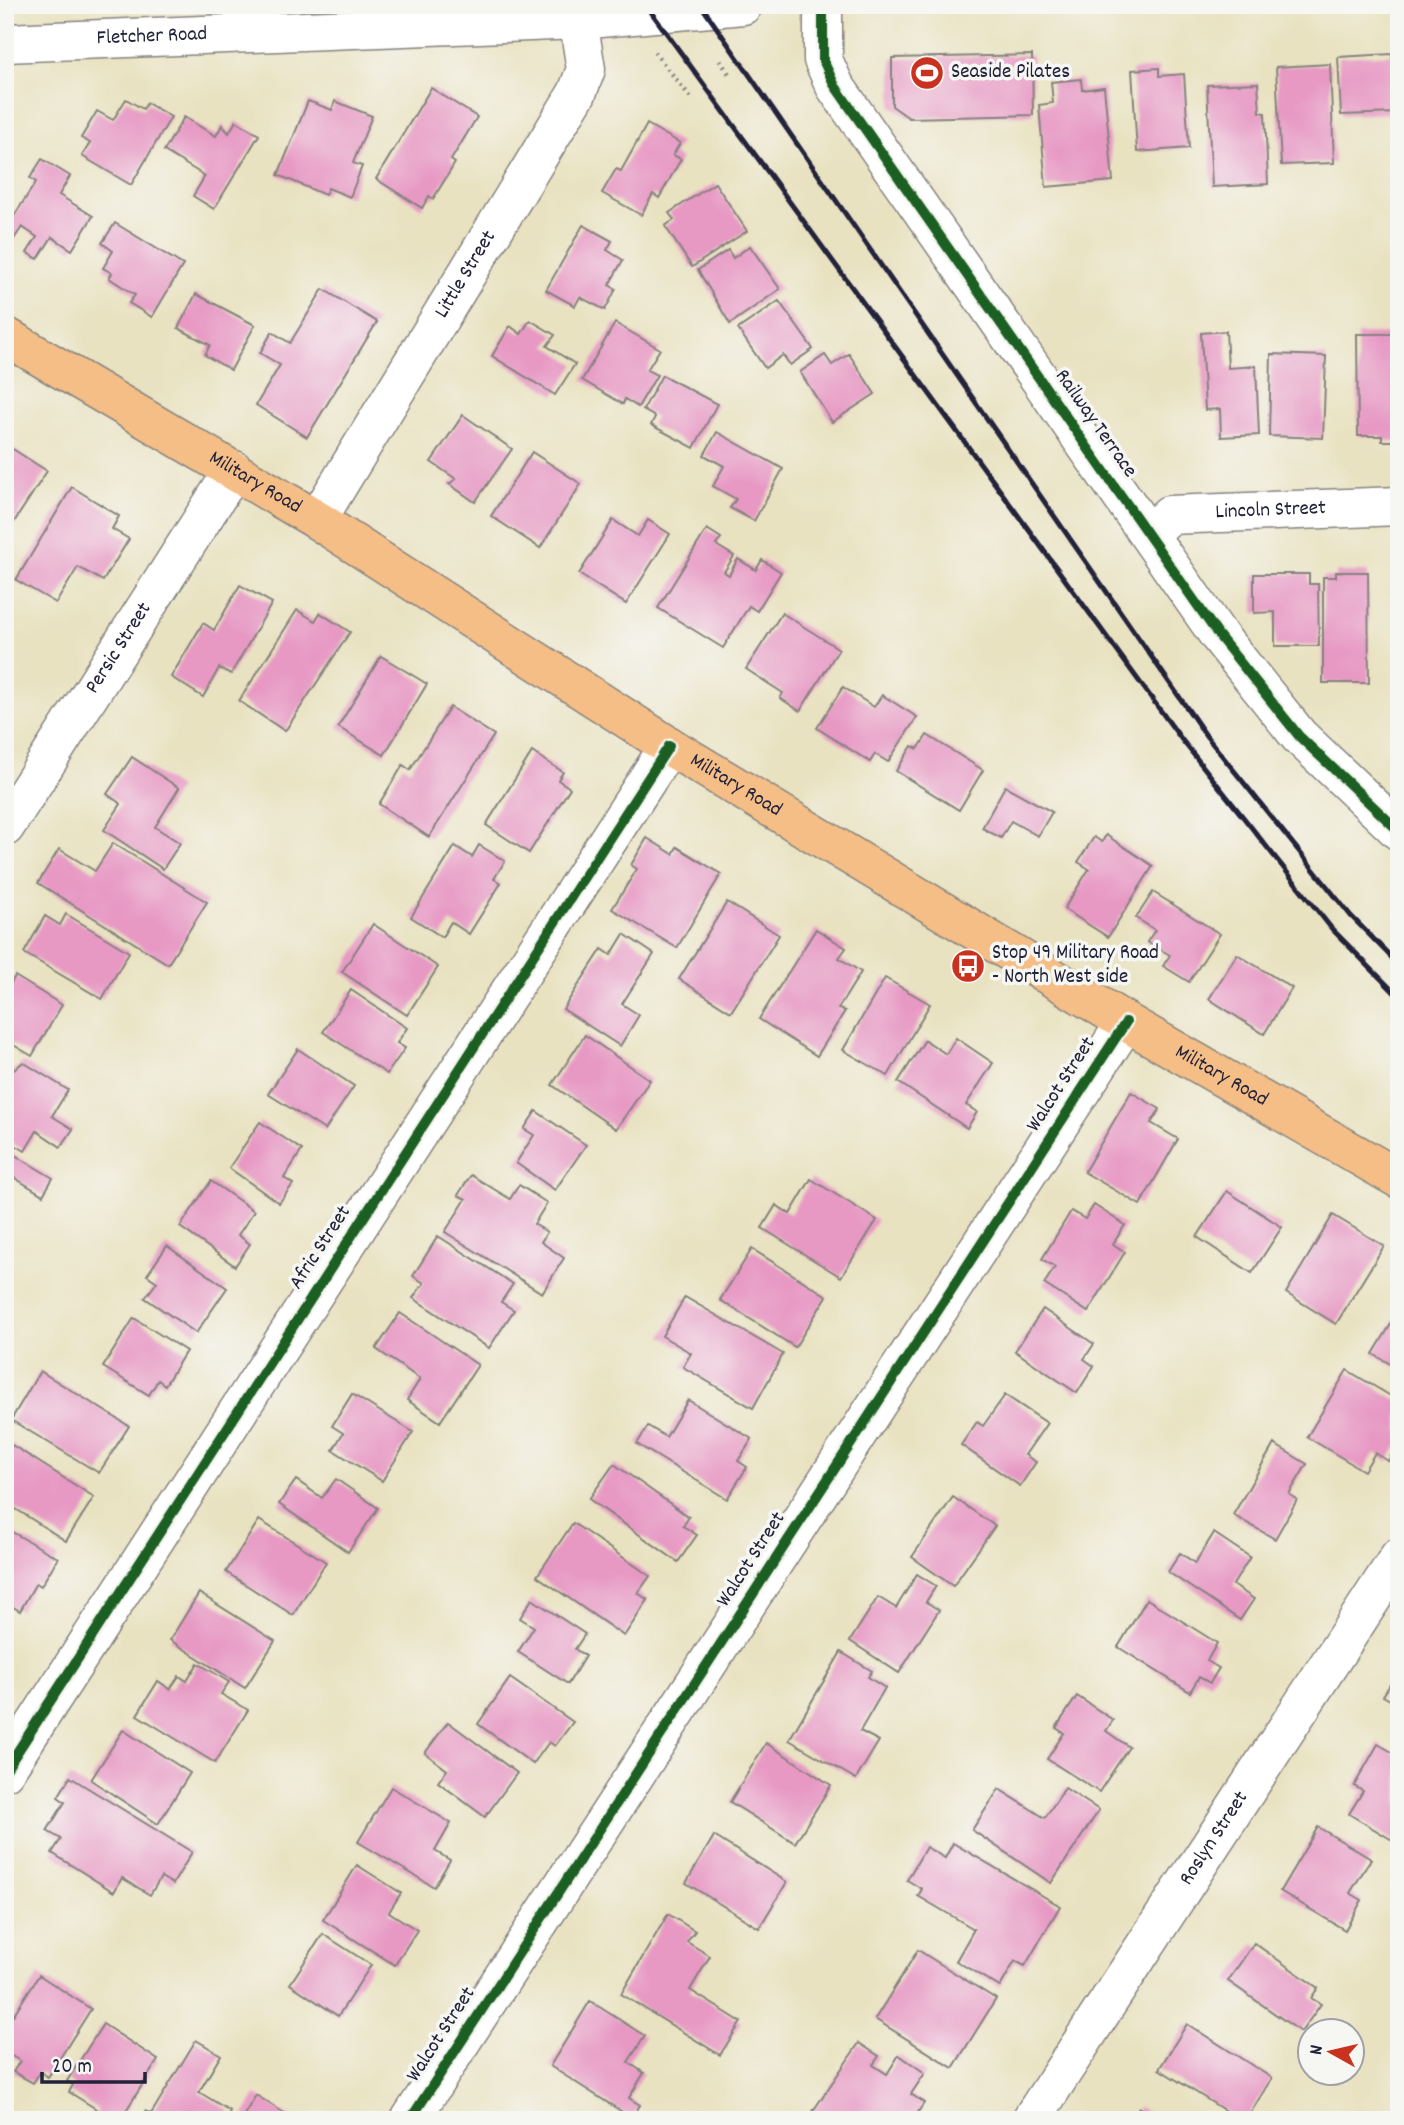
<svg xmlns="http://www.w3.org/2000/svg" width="1404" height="2125" font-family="Dekko,sans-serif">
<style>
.building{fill:#e799c4}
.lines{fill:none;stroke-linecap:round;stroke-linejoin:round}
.minor-casing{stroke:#86827e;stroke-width:41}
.major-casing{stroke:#86827e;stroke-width:41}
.path{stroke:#86827e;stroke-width:4.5;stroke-dasharray:2 5;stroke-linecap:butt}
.minor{stroke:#fff;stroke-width:38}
.major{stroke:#f5be86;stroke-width:38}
.rail{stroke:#22223b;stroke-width:5}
.cycleway-casing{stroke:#f6f6f2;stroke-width:15}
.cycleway{stroke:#1b5e20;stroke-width:10}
.labels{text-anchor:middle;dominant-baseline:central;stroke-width:7;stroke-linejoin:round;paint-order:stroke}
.street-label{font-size:21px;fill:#22223b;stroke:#f6f6f2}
.poi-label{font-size:21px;fill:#22223b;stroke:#f6f6f2;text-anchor:start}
</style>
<rect width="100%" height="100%" fill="#f6f6f2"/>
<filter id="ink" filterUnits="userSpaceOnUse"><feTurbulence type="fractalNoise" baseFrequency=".0143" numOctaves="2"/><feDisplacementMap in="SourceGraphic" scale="14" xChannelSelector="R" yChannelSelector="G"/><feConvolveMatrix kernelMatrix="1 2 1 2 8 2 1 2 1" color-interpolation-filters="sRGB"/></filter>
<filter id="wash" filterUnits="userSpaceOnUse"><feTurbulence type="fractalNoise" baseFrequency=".00686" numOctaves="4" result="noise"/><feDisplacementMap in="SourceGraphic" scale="28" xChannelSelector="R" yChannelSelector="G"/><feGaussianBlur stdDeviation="1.57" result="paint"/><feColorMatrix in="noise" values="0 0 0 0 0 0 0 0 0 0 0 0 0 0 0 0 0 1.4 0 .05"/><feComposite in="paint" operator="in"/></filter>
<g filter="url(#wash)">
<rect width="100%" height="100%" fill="#e9e2c1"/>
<g id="blocks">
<g class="building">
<polygon points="1392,54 1393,68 1399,68 1399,113 1341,115 1338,57"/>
<polygon points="1032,55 1033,115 909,118 892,106 892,58"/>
<polygon points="1330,64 1334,163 1281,165 1276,67"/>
<polygon points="1159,68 1159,76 1184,74 1189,148 1137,152 1132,70"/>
<polygon points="1081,79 1082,90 1104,87 1113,181 1046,187 1039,105 1053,103 1051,82"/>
<polygon points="1258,83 1260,112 1265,113 1268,184 1212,187 1207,85"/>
<polygon points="431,88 477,117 451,160 455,163 433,199 429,196 422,208 376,179"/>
<polygon points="126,99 143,109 147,103 171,117 131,185 82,156 90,143 81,138 97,111 113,120"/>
<polygon points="308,101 332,110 335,101 372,116 353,163 362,166 350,197 328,188 325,195 278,175"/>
<polygon points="184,117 216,136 222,125 229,133 236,121 259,135 214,209 193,196 205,176 164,151"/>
<polygon points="647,124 680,143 673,155 681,159 659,198 653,194 641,215 602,193 616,169 621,171"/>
<polygon points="42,159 70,176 59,195 93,216 72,250 52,237 38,259 27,253 37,237 22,227 12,242 5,238 5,214 12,219 36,182 30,178"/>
<polygon points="715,183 747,231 692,267 665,226 674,220 669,213"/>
<polygon points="115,223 183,265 152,317 129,303 135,295 109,278 112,273 103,268 113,251 102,243"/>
<polygon points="583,225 612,241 607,250 623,260 609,285 616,289 605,310 580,297 575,306 546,290"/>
<polygon points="750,246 780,289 730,324 698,270 728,250 733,258"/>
<polygon points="323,289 377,322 307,437 256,405 280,365 260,353 272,332 290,343"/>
<polygon points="196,294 255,325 231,370 205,355 210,345 178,328"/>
<polygon points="779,301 813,349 790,365 783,355 765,368 738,329"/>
<polygon points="530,320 555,335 547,346 575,364 555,395 492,356 510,326 521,334"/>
<polygon points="615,323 660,349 647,370 657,375 638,407 625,399 623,404 582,380"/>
<polygon points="1226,331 1228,368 1256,366 1259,435 1221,437 1220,409 1205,410 1201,333"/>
<polygon points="1357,334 1399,334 1399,441 1382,441 1382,436 1358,436"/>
<polygon points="849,354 875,394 832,422 800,372 825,355 832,365"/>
<polygon points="1271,354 1326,356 1323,438 1269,436"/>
<polygon points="662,375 717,404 694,448 651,425 655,417 643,410"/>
<polygon points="463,415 512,449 475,502 449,484 456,479 431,462"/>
<polygon points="717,432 783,469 754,521 730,508 736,499 713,486 724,466 704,455"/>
<polygon points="5,444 47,471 5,536"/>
<polygon points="532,452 581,484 540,548 491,516"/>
<polygon points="72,487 119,516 112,529 129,539 103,581 78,567 56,603 16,580"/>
<polygon points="613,520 638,536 648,520 670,534 626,604 579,574"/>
<polygon points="707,529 721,538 716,545 734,556 724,572 729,575 738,559 756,570 762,560 781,572 757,611 749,606 723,648 658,608"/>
<polygon points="1336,572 1368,572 1369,683 1323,683 1323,577 1336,577"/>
<polygon points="1254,574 1309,574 1309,584 1318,584 1319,646 1275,646 1275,612 1254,613"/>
<polygon points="240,585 272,603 231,674 219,668 203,697 171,677 203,623 214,630"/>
<polygon points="297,610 315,621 320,613 350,632 285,731 239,701"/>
<polygon points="782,613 839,649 800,711 780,698 783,693 746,669"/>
<polygon points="381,656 427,684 384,755 338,727"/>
<polygon points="843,687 874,707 882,695 917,717 888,762 875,754 870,762 817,728"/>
<polygon points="450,707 494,735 429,837 379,804 403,765 410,770"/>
<polygon points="927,735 983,770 959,810 896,771 912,746 918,749"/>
<polygon points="532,752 563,772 558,780 570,788 529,853 486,825"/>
<polygon points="132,757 179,788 155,827 180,843 163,869 104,830 121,804 107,794"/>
<polygon points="1005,786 1052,812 1038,836 1011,821 1001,838 982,828"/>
<polygon points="1106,835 1153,866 1108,937 1064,909 1089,869 1078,862 1094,837 1102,842"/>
<polygon points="647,838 673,854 677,847 721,874 677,948 612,909 637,869 631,865"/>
<polygon points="113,843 207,902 168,964 38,883 59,849 95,871"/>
<polygon points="479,845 505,861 494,879 501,883 469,934 451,922 442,937 411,917 455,846 472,857"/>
<polygon points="1153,892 1220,934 1189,982 1163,966 1170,955 1147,942 1155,930 1136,918"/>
<polygon points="727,902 779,935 731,1012 679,979"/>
<polygon points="66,914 129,952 102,999 24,953 45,916 60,925"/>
<polygon points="373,924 438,967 407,1015 342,972"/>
<polygon points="816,929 846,948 839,958 861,972 838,1009 845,1011 817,1056 759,1019"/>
<polygon points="624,934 654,954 622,1004 639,1015 620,1046 563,1009 602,949 611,955"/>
<polygon points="1237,954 1292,988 1264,1034 1209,999"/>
<polygon points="15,976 62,1005 32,1056 5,1040 5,993"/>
<polygon points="885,978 930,1004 888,1076 843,1050"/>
<polygon points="351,990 407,1028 397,1043 405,1048 387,1074 323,1032"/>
<polygon points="585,1035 650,1080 616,1129 552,1085"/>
<polygon points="956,1038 993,1063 966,1105 977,1112 967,1128 898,1082 925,1040 946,1054"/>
<polygon points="298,1049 354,1086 325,1130 268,1094"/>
<polygon points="23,1062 68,1090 52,1116 73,1129 61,1147 37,1131 25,1151 5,1139 5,1064 14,1070"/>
<polygon points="1131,1092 1160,1109 1151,1123 1178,1139 1140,1205 1084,1172"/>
<polygon points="536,1111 586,1145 555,1190 516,1163 534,1135 524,1129"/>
<polygon points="260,1122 302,1150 284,1178 293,1184 279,1203 229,1168"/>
<polygon points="5,1149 53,1178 43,1195 5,1172"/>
<polygon points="471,1175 510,1199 519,1185 547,1203 534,1224 547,1232 541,1242 564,1258 542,1293 445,1232 466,1199 458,1195"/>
<polygon points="811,1179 877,1220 841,1277 762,1228 776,1205 790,1214"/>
<polygon points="211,1181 254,1211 238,1235 250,1244 235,1266 180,1227"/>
<polygon points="1227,1191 1282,1227 1252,1273 1197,1237"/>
<polygon points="1094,1205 1125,1225 1113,1244 1125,1252 1088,1312 1044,1284 1055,1267 1042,1259 1071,1211 1085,1219"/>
<polygon points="1333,1215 1384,1246 1336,1324 1286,1293"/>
<polygon points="438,1236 513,1284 501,1302 514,1310 489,1348 413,1298 424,1283 413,1276"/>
<polygon points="167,1246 227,1288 196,1333 145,1298 157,1282 147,1275"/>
<polygon points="752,1249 827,1296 795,1347 720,1300"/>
<polygon points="685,1297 783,1354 753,1408 683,1367 691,1353 662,1336"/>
<polygon points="1043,1309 1094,1344 1084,1359 1094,1366 1077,1393 1015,1351"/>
<polygon points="1399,1311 1399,1369 1373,1354"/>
<polygon points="400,1313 478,1365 440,1422 407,1400 420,1379 376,1349"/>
<polygon points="134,1318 186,1351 165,1385 158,1380 149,1395 103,1367"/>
<polygon points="1347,1370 1399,1401 1399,1443 1388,1461 1375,1453 1364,1471 1307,1437"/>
<polygon points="40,1371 129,1426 99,1473 11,1420"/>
<polygon points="352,1394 413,1432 382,1481 333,1450 343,1433 332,1426"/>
<polygon points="1005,1395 1047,1423 1025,1455 1036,1462 1020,1486 961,1445 977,1422 983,1426"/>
<polygon points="688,1400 752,1439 738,1461 747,1467 727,1499 637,1444 648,1426 666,1437"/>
<polygon points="1274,1444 1307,1464 1289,1494 1297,1500 1275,1539 1233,1515"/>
<polygon points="12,1445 94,1497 66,1541 5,1502 5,1455"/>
<polygon points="614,1464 689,1517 683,1526 697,1535 678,1562 589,1499"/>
<polygon points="336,1479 378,1508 348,1552 279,1504 296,1480 322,1498"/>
<polygon points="953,1497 995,1526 953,1586 912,1557"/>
<polygon points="259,1520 326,1562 293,1615 226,1572"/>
<polygon points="573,1523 650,1576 638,1593 648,1600 624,1636 537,1576"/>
<polygon points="5,1528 58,1558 41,1586 36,1583 20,1611 5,1602"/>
<polygon points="1214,1533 1250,1557 1233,1585 1254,1599 1240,1620 1168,1572 1180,1553 1195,1563"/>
<polygon points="917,1574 936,1586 926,1602 939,1610 899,1673 850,1641 878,1597 896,1608"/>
<polygon points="199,1593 275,1641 245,1688 170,1640"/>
<polygon points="532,1599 585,1634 575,1649 585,1656 568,1684 518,1652 534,1627 520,1618"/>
<polygon points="1147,1599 1217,1643 1207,1661 1219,1668 1210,1683 1199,1677 1190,1692 1118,1647"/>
<polygon points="841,1652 872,1671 868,1677 885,1688 860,1731 879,1741 856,1779 789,1740"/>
<polygon points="198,1663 229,1682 221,1694 248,1710 215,1763 137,1715 158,1681 170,1689 179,1676 187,1681"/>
<polygon points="1399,1670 1399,1705 1383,1696"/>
<polygon points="510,1678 573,1722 555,1746 549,1742 533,1764 478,1724"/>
<polygon points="1077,1696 1113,1720 1106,1731 1129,1747 1099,1792 1047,1759 1064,1733 1056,1728"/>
<polygon points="448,1722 517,1773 485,1817 438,1782 447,1770 425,1753"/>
<polygon points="123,1730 190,1773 158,1824 91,1780"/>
<polygon points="766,1743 831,1785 795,1843 730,1802"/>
<polygon points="1378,1744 1399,1756 1399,1844 1349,1814 1363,1791 1354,1786"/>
<polygon points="70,1777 192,1852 173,1884 161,1877 150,1895 122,1878 114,1892 52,1853 61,1839 47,1831 65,1802 58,1797"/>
<polygon points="391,1787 451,1823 435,1851 450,1860 434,1887 358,1842"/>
<polygon points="1065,1788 1099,1810 1051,1883 972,1830 999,1789 1045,1818"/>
<polygon points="1318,1827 1371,1859 1350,1893 1362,1900 1345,1930 1280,1891"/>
<polygon points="714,1836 787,1882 759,1928 686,1883"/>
<polygon points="953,1843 1060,1906 1025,1966 1015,1961 1000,1987 956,1961 974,1929 918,1896 922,1889 907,1880 926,1847 945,1858"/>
<polygon points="357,1865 401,1893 389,1912 417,1930 395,1965 323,1920"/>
<polygon points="668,1914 695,1931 687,1942 710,1956 690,1990 741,2022 720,2055 621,1994"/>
<polygon points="323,1934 371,1965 338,2016 290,1984"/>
<polygon points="1254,1943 1318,1988 1311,1998 1321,2004 1301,2032 1228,1981"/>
<polygon points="918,1950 996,1999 953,2068 875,2019"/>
<polygon points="39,1975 91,2009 48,2077 40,2072 33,2083 13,2072 20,2061 5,2052 5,2028"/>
<polygon points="590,2001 645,2036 628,2062 644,2073 629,2098 640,2105 632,2118 550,2066"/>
<polygon points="103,2024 158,2060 120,2120 96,2120 93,2118 98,2110 69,2092 73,2085 67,2081"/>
<polygon points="1187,2024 1272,2078 1246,2120 1240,2120 1159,2069"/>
<polygon points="196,2040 221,2055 199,2092 230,2111 225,2120 140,2120 145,2111 151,2114"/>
<polygon points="859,2043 879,2056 873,2065 887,2074 899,2055 925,2073 911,2094 924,2103 913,2120 825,2120 813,2111"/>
<polygon points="256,2095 295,2120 241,2120"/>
<polygon points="1139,2107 1160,2120 1131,2120"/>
</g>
</g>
</g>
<g filter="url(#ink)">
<use href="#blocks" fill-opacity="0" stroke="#86827e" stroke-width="2"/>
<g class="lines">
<g class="minor-casing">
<g id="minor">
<polyline points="823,5 823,60 835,86 1219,636 1299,736 1399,831"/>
<path id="s1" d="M5 43 578 20 743 5"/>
<path id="s2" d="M317 520 577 93 586 69 578 20"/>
<path id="s3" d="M1149 535 1169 515 1399 506"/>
<path id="s4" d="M5 827 234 470"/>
<polyline points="5,1771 669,746"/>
<polyline points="410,2120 1126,1022"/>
<path id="s5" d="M1031 2120 1399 1557"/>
</g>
</g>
<g class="major-casing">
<g id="major">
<path id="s6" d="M5 336 317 520 669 746 1126 1022 1399 1179"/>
</g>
</g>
<g class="path">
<polyline points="654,52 693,100"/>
<polyline points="720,60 729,74"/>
</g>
<use href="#minor" class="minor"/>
<use href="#major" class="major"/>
<g class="rail">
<polyline points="646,5 1182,740 1332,929 1399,997"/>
<polyline points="701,5 1207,737 1351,916 1399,965"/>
</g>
<g class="cycleway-casing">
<g id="cycleway">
<polyline points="823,5 823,60 835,86 1219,636 1299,736 1399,831"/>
<polyline points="5,1771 669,746"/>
<polyline points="410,2120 1126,1022"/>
</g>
</g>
<use href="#cycleway" class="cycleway"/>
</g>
</g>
<defs>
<g id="stadium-disc" transform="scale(1.75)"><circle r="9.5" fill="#c8321e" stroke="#f6f6f2"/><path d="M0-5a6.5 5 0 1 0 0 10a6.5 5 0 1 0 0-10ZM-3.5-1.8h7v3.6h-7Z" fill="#fff"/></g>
<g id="bus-disc" transform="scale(1.75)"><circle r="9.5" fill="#c8321e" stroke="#f6f6f2"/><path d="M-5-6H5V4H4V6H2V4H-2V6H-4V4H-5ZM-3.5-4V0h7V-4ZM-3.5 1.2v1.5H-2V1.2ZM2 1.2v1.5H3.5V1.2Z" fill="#fff"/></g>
</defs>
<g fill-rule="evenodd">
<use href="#stadium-disc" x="927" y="73"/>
<use href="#bus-disc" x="968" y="966"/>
</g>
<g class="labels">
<g class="street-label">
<text stroke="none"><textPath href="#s1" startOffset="147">Fletcher Road</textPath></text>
<text stroke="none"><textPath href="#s2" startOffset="287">Little Street</textPath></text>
<text transform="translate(1095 424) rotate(55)">Railway Terrace</text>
<text stroke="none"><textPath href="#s6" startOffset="290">Military Road</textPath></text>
<text stroke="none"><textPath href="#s3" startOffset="130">Lincoln Street</textPath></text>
<text stroke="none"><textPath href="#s4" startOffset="212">Persic Street</textPath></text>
<text stroke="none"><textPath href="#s6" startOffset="858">Military Road</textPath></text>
<text stroke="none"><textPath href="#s6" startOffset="1424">Military Road</textPath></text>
<text transform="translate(1062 1085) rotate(-57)">Walcot Street</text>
<text transform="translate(321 1248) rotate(-57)">Afric Street</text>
<text transform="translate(752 1560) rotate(-57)">Walcot Street</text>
<text stroke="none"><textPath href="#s5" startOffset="336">Roslyn Street</textPath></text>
<text transform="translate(442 2035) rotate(-57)">Walcot Street</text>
</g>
<g class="poi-label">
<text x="951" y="73">Seaside Pilates</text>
<text x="992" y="954">Stop 49 Military Road<tspan x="992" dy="24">- North West side</tspan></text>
</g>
</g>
<rect width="1404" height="2125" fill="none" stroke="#f6f6f2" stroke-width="28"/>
<g transform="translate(1331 2052) rotate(278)"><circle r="33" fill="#f6f6f2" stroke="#a1a1a9" stroke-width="2"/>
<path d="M0-5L12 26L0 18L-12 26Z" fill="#c8321e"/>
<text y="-10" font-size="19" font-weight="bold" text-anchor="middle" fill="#22223b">N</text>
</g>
<path d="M42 2072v10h103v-10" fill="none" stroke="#22223b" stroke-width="3.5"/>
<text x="52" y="2072" font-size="21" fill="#22223b" stroke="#f6f6f2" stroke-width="5" paint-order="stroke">20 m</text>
</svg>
